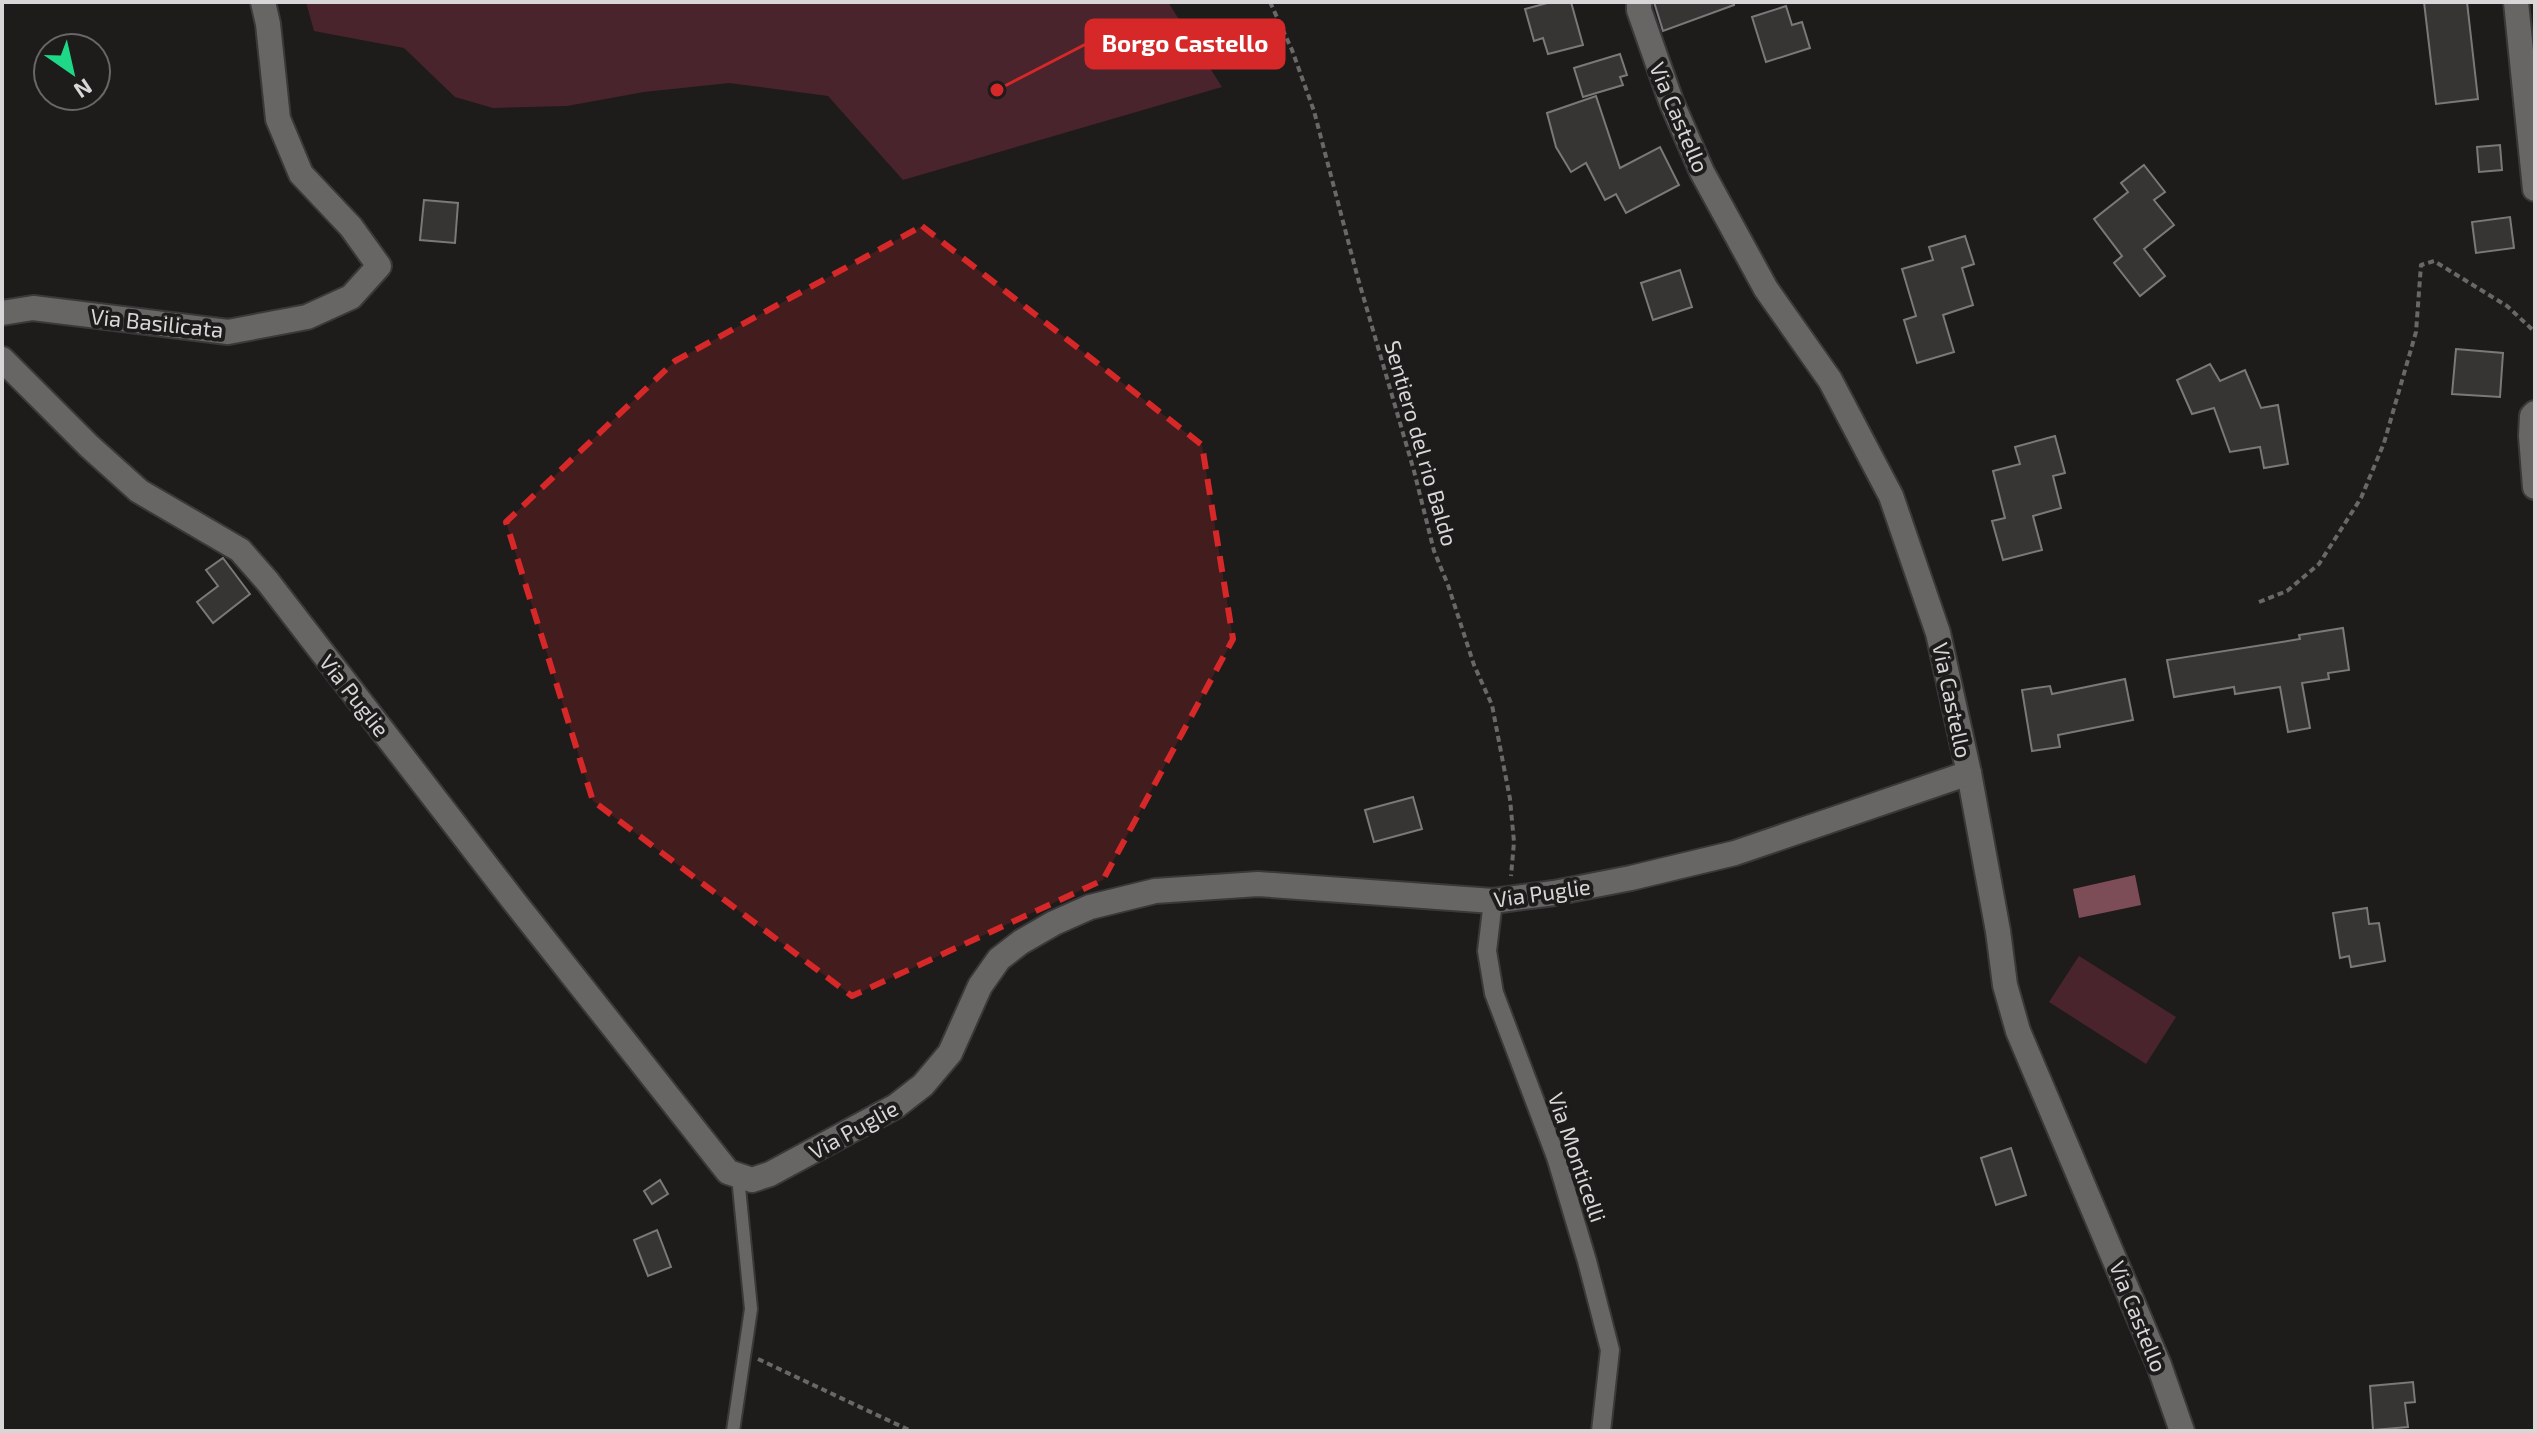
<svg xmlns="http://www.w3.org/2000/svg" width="2537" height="1433" font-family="'Exo 2',sans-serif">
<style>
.green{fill:#4a242c}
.water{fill:#7d4d57}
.building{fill:#373434;stroke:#7c7879;stroke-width:2}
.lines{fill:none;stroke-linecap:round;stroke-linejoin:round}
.service-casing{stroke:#3a3838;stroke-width:16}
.pedestrian-casing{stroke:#3a3838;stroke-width:22}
.minor-casing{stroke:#3a3838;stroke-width:28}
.path{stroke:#6a6768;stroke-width:4;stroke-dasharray:6 4;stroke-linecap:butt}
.service{stroke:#686565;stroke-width:12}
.pedestrian{stroke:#686565;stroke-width:18}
.minor{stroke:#686565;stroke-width:24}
.marked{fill:#d62828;fill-opacity:0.2;stroke:#d62828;stroke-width:6;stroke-dasharray:16 10;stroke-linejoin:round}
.labels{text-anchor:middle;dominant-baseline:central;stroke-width:8;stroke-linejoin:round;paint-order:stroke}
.street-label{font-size:22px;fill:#d8d6d7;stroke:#1e1b1b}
.leader{fill:none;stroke:#d62828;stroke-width:3}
.callout-dot{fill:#d62828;stroke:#1e1b1b;stroke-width:3}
.callout{fill:#d62828;stroke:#d62828;stroke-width:3}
.callout-label{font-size:24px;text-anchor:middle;font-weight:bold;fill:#fff}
</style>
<rect width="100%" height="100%" fill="#1e1b1b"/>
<g class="green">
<polygon points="306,2 1168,2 1222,87 903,180 828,96 729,83 644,92 567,106 493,108 455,97 404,48 314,31"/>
<polygon points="2079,956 2176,1017 2146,1064 2049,1002"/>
</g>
<polygon class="water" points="2135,875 2141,905 2079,918 2073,889"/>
<g class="building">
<polygon points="1551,2 1571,2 1583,45 1548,54 1543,38 1534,41 1525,9"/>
<polygon points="1654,2 1734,2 1734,5 1663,31"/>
<polygon points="2424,2 2467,2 2478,99 2436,104"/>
<polygon points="1786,6 1792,25 1802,22 1810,48 1766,62 1752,17"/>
<polygon points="1620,54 1627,75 1620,77 1623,85 1583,97 1574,68"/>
<polygon points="1596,96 1620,168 1660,147 1679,185 1626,213 1616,194 1605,200 1586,163 1571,172 1556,147 1547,113"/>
<polygon points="2500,145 2502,170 2479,172 2477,147"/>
<polygon points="2144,165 2165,192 2154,200 2174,225 2144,249 2165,276 2140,296 2114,263 2122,256 2094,219 2128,192 2121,183"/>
<polygon points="424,200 458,203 455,243 420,240"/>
<polygon points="2510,217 2514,248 2476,253 2472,222"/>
<polygon points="1965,236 1974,264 1962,268 1973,305 1943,315 1954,352 1917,363 1904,320 1916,316 1902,269 1933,260 1929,247"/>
<polygon points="1680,270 1692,307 1653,320 1641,283"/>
<polygon points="2456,349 2503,353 2500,397 2452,394"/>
<polygon points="2210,364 2220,381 2245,370 2261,408 2278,405 2288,464 2264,468 2260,447 2230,452 2214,408 2192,414 2177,380"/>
<polygon points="2055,436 2065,473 2053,476 2061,508 2033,516 2042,550 2003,560 1992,521 2005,518 1993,471 2020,464 2015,447"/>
<polygon points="223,558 250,594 213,623 197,602 218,586 206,570"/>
<polygon points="2343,628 2349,670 2328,673 2329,679 2302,683 2310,728 2288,732 2280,687 2235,694 2234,687 2174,697 2167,660 2300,639 2299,635"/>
<polygon points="2125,679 2133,720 2058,735 2060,747 2032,751 2022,690 2050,686 2052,694"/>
<polygon points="1413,797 1422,829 1374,842 1365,810"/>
<polygon points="2367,908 2369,924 2379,923 2385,961 2351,967 2349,956 2340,958 2333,913"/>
<polygon points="2011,1148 2026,1195 1996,1205 1981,1158"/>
<polygon points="660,1180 668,1194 652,1204 644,1191"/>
<polygon points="657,1230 671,1267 648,1276 634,1240"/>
<polygon points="2413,1382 2415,1402 2405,1403 2408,1427 2373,1430 2370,1386"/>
</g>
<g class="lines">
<g class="service-casing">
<polyline id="service" points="733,1431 751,1309 738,1177"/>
</g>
<g class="pedestrian-casing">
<polyline id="pedestrian" points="1493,901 1487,951 1494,993 1556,1157 1587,1261 1610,1350 1601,1431"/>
</g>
<g class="minor-casing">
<g id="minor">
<polyline points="1639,2 1639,10 1671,101 1702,172 1766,289 1830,380 1891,496 1938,633 1969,773 1998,931 2005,985 2018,1031 2159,1365 2182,1431"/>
<polyline points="2516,2 2535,189"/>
<polyline points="2,313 33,308 228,332 307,317 351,297 379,266 351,227 301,174 278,119 268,24 263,2"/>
<polyline points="2,359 89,446 139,491 240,550 268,582 513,900 728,1172 752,1180 770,1174 896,1106 923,1085 950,1053 980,986 999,959 1021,942 1054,923 1090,907 1155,891 1258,884 1493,901 1554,893 1631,878 1735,853 1969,773"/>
<polyline points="2535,413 2532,416 2531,436 2535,487"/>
</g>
</g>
<g class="path">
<polyline points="1270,2 1292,50 1314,111 1357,275 1414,471 1434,551 1448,585 1474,665 1492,705 1510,799 1514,842 1511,876"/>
<polyline points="2259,602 2287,591 2319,564 2361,498 2384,443 2416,332 2421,265 2434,261 2507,306 2535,332"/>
<polyline points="758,1359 911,1431"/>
</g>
<use href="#service" class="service"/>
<use href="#pedestrian" class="pedestrian"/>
<use href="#minor" class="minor"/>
</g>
<path class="marked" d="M922 226 1202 445 1233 639 1103 880 852 996 593 801 506 522 675 361Z"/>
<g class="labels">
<g class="street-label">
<text transform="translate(1680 117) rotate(67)">Via Castello</text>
<text transform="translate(157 322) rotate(6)">Via Basilicata</text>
<text transform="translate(1422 443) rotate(74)">Sentiero del rio Baldo</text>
<text transform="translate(355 695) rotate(52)">Via Puglie</text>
<text transform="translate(1953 700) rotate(78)">Via Castello</text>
<text transform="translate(1542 892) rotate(-8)">Via Puglie</text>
<text transform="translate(853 1129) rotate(-29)">Via Puglie</text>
<text transform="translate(1578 1157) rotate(71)">Via Monticelli</text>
<text transform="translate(2139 1316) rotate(68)">Via Castello</text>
</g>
</g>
<path class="leader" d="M997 90L1086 44"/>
<circle class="callout-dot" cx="997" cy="90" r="8"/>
<rect class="callout" x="1086" y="20" width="198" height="48" rx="8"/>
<g class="callout-label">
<text x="1185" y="52">Borgo Castello</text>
</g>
<rect width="2537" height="1433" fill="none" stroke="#d8d6d7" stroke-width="8"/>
<g transform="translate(72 72) rotate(146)"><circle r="38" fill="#1e1b1b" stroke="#686666" stroke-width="2"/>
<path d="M0-6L14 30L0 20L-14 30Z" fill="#1ed887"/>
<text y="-12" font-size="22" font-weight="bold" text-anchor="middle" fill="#d8d6d7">N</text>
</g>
</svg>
